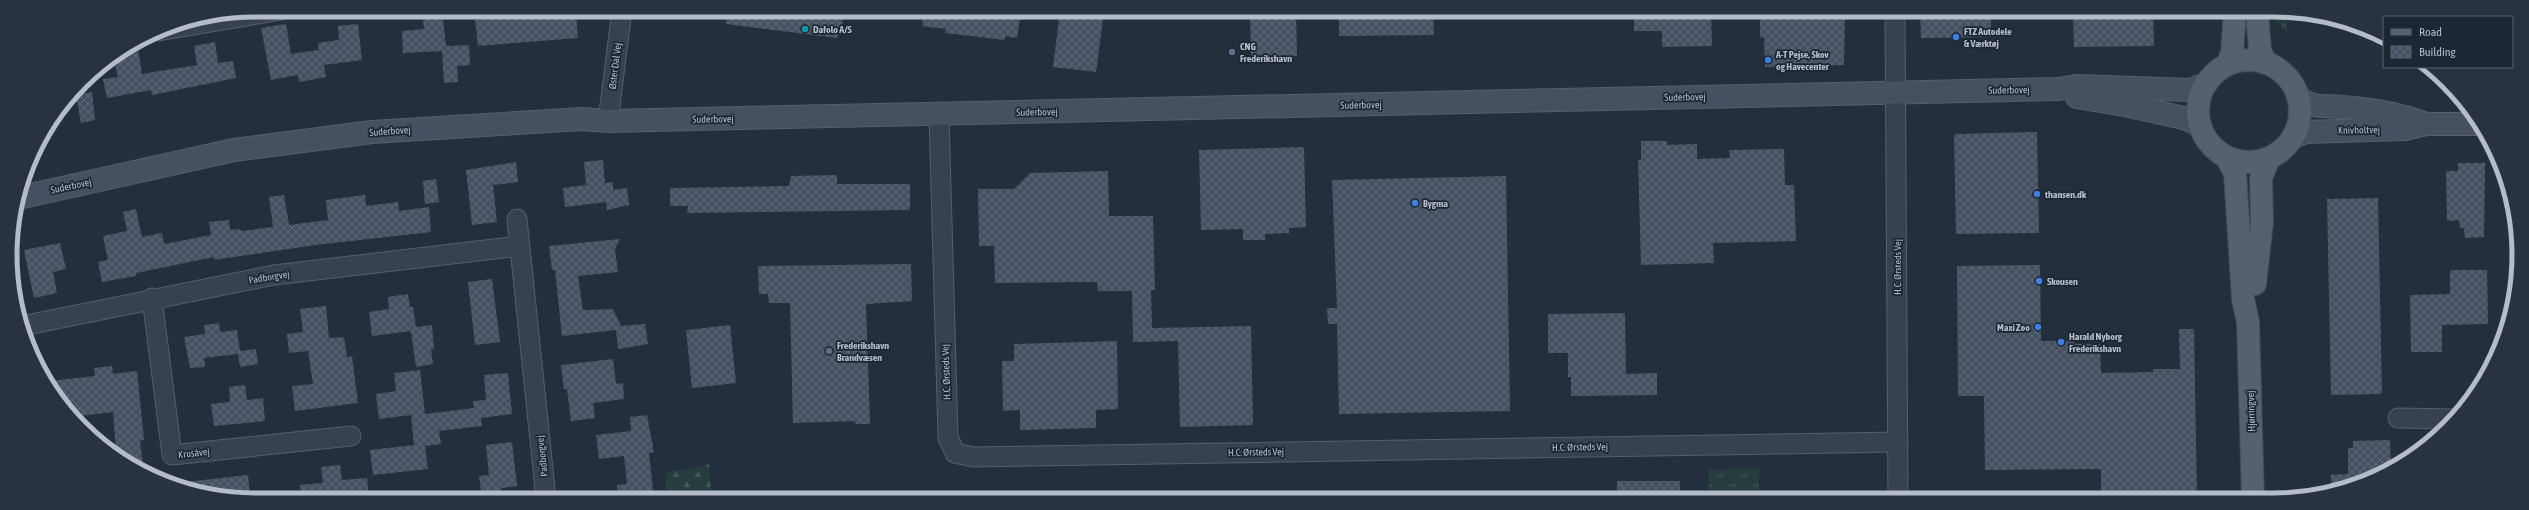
<svg xmlns="http://www.w3.org/2000/svg" width="2529" height="510" font-family="'Asap Condensed',sans-serif">
<style>
.grass{fill:url(#grass-tufts)}
.forest{fill:url(#forest-firs)}
.building{fill:url(#building-cross-hatch)}
.lines{fill:none;stroke-linecap:round;stroke-linejoin:round}
.street-casing{stroke:#565f6c;stroke-width:21}
.secondary-casing{stroke:#565f6c;stroke-width:24}
.primary-casing{stroke:#414a57;stroke-width:24}
.street{stroke:#38414e;stroke-width:19}
.secondary{stroke:#465061;stroke-width:22}
.primary{stroke:#56606e;stroke-width:22}
.culture-dot{fill:#0f9aa8;stroke:#1d2633;stroke-width:1.5}
.shop-dot{fill:#3f7fe0;stroke:#1d2633;stroke-width:1.5}
.service-dot{fill:#5c6f8a;stroke:#1d2633;stroke-width:1.5}
.labels{text-anchor:middle;dominant-baseline:central;stroke-width:3.5;stroke-linejoin:round;paint-order:stroke}
.poi-label{font-size:10px;font-weight:bold;fill:#b4bcc9;stroke:#1d2633;text-anchor:start}
.street-label{font-size:10px;fill:#b4bcc9;stroke:#1d2633}
.rim{fill:none;stroke:#b4bcc9;stroke-width:5}
</style>
<defs>
<pattern id="grass-tufts" width="24" height="20" patternUnits="userSpaceOnUse"><rect width="24" height="20" fill="#263c3f"/><path d="M3 7l-1-3M5 7V3M7 7l1-3M15 17l-1-3M17 17v-4M19 17l1-3" fill="none" stroke="#435659"/></pattern>
<pattern id="forest-firs" width="22" height="20" patternUnits="userSpaceOnUse"><rect width="22" height="20" fill="#263c3f"/><path d="M5 1l3.5 6h-7zM16 11l3.5 6h-7z" fill="#435659"/></pattern>
<pattern id="building-cross-hatch" width="8" height="8" patternUnits="userSpaceOnUse"><rect width="8" height="8" fill="#455162"/><path d="M0 0l8 8M0 8l8-8" fill="none" stroke="#5d6877"/></pattern>
</defs>
<rect width="100%" height="100%" fill="#242f3e"/>
<g class="grass">
<polygon points="2272,12 2287,12 2287,33 2272,15"/>
<polygon points="1759,467 1759,499 1708,499 1709,470"/>
</g>
<polygon class="forest" points="709,464 711,498 668,498 665,473"/>
<g class="building">
<polygon points="728,10 773,11 844,11 841,35 838,34 837,38 726,24"/>
<polygon points="924,11 1021,11 1017,38 1005,36 1005,40 945,33 946,29 922,26"/>
<polygon points="1060,11 1104,11 1096,72 1053,67"/>
<polygon points="1250,11 1296,11 1297,56 1251,57"/>
<polygon points="1339,11 1433,11 1434,35 1339,36"/>
<polygon points="1634,11 1711,11 1712,46 1662,47 1662,31 1634,31"/>
<polygon points="1805,12 1845,12 1844,65 1765,67 1764,37 1760,38 1760,13"/>
<polygon points="1920,12 1991,12 1991,37 1921,38"/>
<polygon points="2073,12 2153,12 2154,46 2074,47"/>
<polygon points="576,13 578,38 478,46 475,20"/>
<polygon points="423,19 443,19 446,46 469,45 470,65 457,66 458,82 444,83 442,51 403,53 402,31 424,29"/>
<polygon points="286,24 291,54 319,50 318,43 339,40 338,26 358,24 362,60 324,65 326,77 299,82 298,75 271,80 261,28"/>
<polygon points="215,42 218,63 233,61 236,78 152,95 151,90 107,98 103,79 118,77 114,60 127,51 138,49 142,74 197,65 194,46"/>
<polygon points="92,92 95,120 81,123 76,95"/>
<polygon points="2037,132 2039,233 1956,234 1954,134"/>
<polygon points="1641,141 1667,141 1667,145 1697,144 1697,159 1730,158 1729,150 1784,149 1785,185 1794,185 1796,241 1713,243 1714,263 1641,265 1638,160 1641,160"/>
<polygon points="1304,147 1306,227 1289,228 1289,233 1265,234 1265,240 1243,240 1243,229 1201,230 1199,150"/>
<polygon points="603,160 605,183 613,182 613,190 627,188 629,205 607,210 606,202 565,207 563,188 586,185 584,162"/>
<polygon points="516,162 518,182 493,185 497,222 472,225 466,170"/>
<polygon points="2458,163 2485,163 2484,237 2465,238 2464,228 2460,228 2459,220 2447,221 2446,171 2458,171"/>
<polygon points="1108,171 1109,216 1153,216 1155,290 1151,290 1152,328 1251,326 1253,425 1180,427 1178,341 1133,342 1132,291 1098,291 1097,282 995,283 994,246 979,246 978,189 1014,189 1030,173"/>
<polygon points="837,175 837,184 910,184 910,210 687,213 688,206 670,206 670,188 789,186 791,176"/>
<polygon points="1506,176 1510,411 1339,414 1337,324 1328,324 1327,308 1337,308 1332,180"/>
<polygon points="436,179 439,202 425,204 423,181"/>
<polygon points="284,195 289,225 328,220 326,200 365,195 366,206 398,202 399,211 429,207 431,232 315,245 214,260 214,257 136,273 136,276 102,282 98,262 108,260 103,236 127,231 123,212 136,209 142,237 162,233 164,244 211,235 209,222 229,220 230,230 240,229 241,231 273,227 269,197"/>
<polygon points="2378,198 2382,394 2331,395 2327,199"/>
<polygon points="620,239 615,249 618,272 578,276 583,310 613,309 621,326 645,324 648,344 618,349 616,330 562,336 555,270 552,270 549,246"/>
<polygon points="60,243 66,269 53,272 57,293 34,298 24,250"/>
<polygon points="911,264 912,301 866,304 870,424 856,424 854,421 793,423 790,303 769,303 768,294 759,294 758,266"/>
<polygon points="2040,265 2041,341 2074,341 2074,344 2100,344 2101,373 2153,372 2153,369 2180,369 2179,329 2194,329 2197,499 2101,499 2101,469 1985,470 1984,396 1958,396 1957,266"/>
<polygon points="2450,270 2487,270 2488,324 2442,325 2442,352 2411,352 2410,295 2450,294"/>
<polygon points="492,279 500,342 475,345 468,282"/>
<polygon points="408,294 410,307 413,307 416,327 432,325 434,349 431,350 433,364 416,367 411,331 372,336 369,312 389,309 388,297"/>
<polygon points="326,306 329,338 344,337 347,357 352,356 358,403 295,411 292,386 313,384 308,351 289,353 287,334 303,332 300,309"/>
<polygon points="1625,313 1626,374 1657,373 1657,395 1571,396 1571,377 1568,377 1568,353 1548,353 1548,314"/>
<polygon points="219,323 220,332 237,330 240,351 256,349 258,364 240,367 238,354 204,358 205,367 190,368 184,337 205,334 204,325"/>
<polygon points="730,325 736,383 692,388 686,330"/>
<polygon points="1117,341 1118,409 1096,410 1096,428 1020,430 1020,410 1003,411 1002,361 1014,361 1014,344"/>
<polygon points="613,359 616,384 623,383 624,399 593,403 595,418 571,421 567,389 564,389 561,365"/>
<polygon points="112,366 113,374 137,371 144,440 140,441 144,472 116,451 113,412 72,417 50,381 95,376 94,368"/>
<polygon points="420,370 425,414 474,408 473,401 486,400 484,375 508,373 512,414 481,418 482,426 439,431 441,444 425,446 428,469 373,475 370,450 414,445 411,415 379,419 376,394 396,391 394,373"/>
<polygon points="245,385 247,400 263,398 265,421 214,426 211,404 230,402 229,387"/>
<polygon points="647,415 654,452 649,453 654,498 618,498 617,485 627,484 624,456 599,459 596,435 631,431 630,417"/>
<polygon points="2390,440 2391,466 2368,481 2331,490 2331,475 2348,474 2348,448 2353,448 2353,441"/>
<polygon points="512,442 517,486 501,488 502,498 482,498 479,476 489,475 486,445"/>
<polygon points="340,465 342,480 367,478 369,498 301,498 300,485 323,483 321,467"/>
<polygon points="248,475 250,498 223,498 176,483"/>
<rect x="1617" y="481" width="63" height="18"/>
</g>
<g class="lines">
<g class="street-casing">
<g id="street">
<polyline points="1895,12 1898,499"/>
<polyline points="158,31 281,10"/>
<polyline points="939,115 948,437 955,453 973,457 1898,442"/>
<polyline points="608,121 622,10"/>
<polyline points="517,219 546,498"/>
<polyline points="152,298 172,455 351,436"/>
<polyline points="22,326 274,275 519,246"/>
<polyline points="2398,418 2454,419"/>
</g>
</g>
<g class="secondary-casing">
<g id="secondary">
<polyline points="2077,97 2125,105 2184,118 2200,125"/>
<path d="M2298 97C2314 109 2323 105 2342 107 2369 109 2397 113 2423 123"/>
<polyline points="2293,137 2306,132 2405,129 2426,124 2477,124"/>
<polyline points="22,197 234,150 372,132 582,119 608,121 2059,89 2076,86 2190,90 2206,84"/>
</g>
</g>
<g class="primary-casing">
<g id="primary">
<polyline points="2257,12 2260,51 2266,63"/>
<circle cx="2249" cy="111" r="51"/>
<polyline points="2227,65 2232,53 2235,12"/>
<polyline points="2227,158 2235,173 2243,299 2248,322 2253,499"/>
<polyline points="2255,284 2262,222 2261,178 2269,158"/>
</g>
</g>
<use href="#street" class="street"/>
<use href="#secondary" class="secondary"/>
<use href="#primary" class="primary"/>
</g>
<circle class="culture-dot" cx="805" cy="29" r="4"/>
<g class="shop-dot">
<circle cx="1956" cy="37" r="4"/>
<circle cx="1768" cy="60" r="4"/>
<circle cx="2037" cy="194" r="4"/>
<circle cx="1415" cy="203" r="4"/>
<circle cx="2039" cy="281" r="4"/>
<circle cx="2038" cy="327" r="4"/>
<circle cx="2061" cy="342" r="4"/>
</g>
<g class="service-dot">
<circle cx="1232" cy="52" r="4"/>
<circle cx="829" cy="351" r="4"/>
</g>
<g class="labels">
<g class="poi-label">
<text x="813" y="29">Dafolo A/S</text>
<text x="1964" y="31">FTZ Autodele<tspan x="1964" dy="12">&amp; Værktøj</tspan></text>
<text x="1240" y="46">CNG<tspan x="1240" dy="12">Frederikshavn</tspan></text>
<text x="1776" y="54">A-T Pejse, Skov<tspan x="1776" dy="12">og Havecenter</tspan></text>
<text x="2045" y="194">thansen.dk</text>
<text x="1423" y="203">Bygma</text>
<text x="2047" y="281">Skousen</text>
<text x="2030" y="327" text-anchor="end">Maxi Zoo</text>
<text x="2069" y="336">Harald Nyborg<tspan x="2069" dy="12">Frederikshavn</tspan></text>
<text x="837" y="345">Frederikshavn<tspan x="837" dy="12">Brandvæsen</tspan></text>
</g>
<g class="street-label">
<text transform="translate(615 66) rotate(-83)">Øster Dal Vej</text>
<text transform="translate(2009 90) rotate(-1)">Suderbovej</text>
<text transform="translate(1685 97) rotate(-1)">Suderbovej</text>
<text transform="translate(1361 105) rotate(-1)">Suderbovej</text>
<text transform="translate(1037 112) rotate(-1)">Suderbovej</text>
<text transform="translate(713 119) rotate(-1)">Suderbovej</text>
<text transform="translate(2359 130) rotate(-1)">Knivholtvej</text>
<text transform="translate(390 131) rotate(-4)">Suderbovej</text>
<text transform="translate(71 186) rotate(-12)">Suderbovej</text>
<text transform="translate(1897 267) rotate(-90)">H.C. Ørsteds Vej</text>
<text transform="translate(269 277) rotate(-9)">Padborgvej</text>
<text transform="translate(946 372) rotate(-92)">H.C. Ørsteds Vej</text>
<text transform="translate(2251 411) rotate(-92)">Hjørringvej</text>
<text transform="translate(1580 447) rotate(-1)">H.C. Ørsteds Vej</text>
<text transform="translate(1256 452) rotate(-1)">H.C. Ørsteds Vej</text>
<text transform="translate(194 453) rotate(-6)">Krusåvej</text>
<text transform="translate(542 456) rotate(-96)">Padborgvej</text>
</g>
</g>
<path d="M0 0H2529V510H0ZM255 17H2274A238 238 0 0 1 2512 255V255A238 238 0 0 1 2274 493H255A238 238 0 0 1 17 255V255A238 238 0 0 1 255 17Z" fill="#29323f" fill-rule="evenodd"/>
<path class="rim" d="M255 17H2274A238 238 0 0 1 2512 255V255A238 238 0 0 1 2274 493H255A238 238 0 0 1 17 255V255A238 238 0 0 1 255 17Z"/>
<rect x="2383" y="16" width="130" height="52" fill="#1d2633" stroke="#59626f"/>
<rect x="2391" y="29" width="20" height="6" fill="#56606e" stroke="#59626f"/>
<text x="2419" y="36" font-size="12" fill="#b4bcc9">Road</text>
<rect x="2391" y="46" width="20" height="12" fill="url(#building-cross-hatch)" stroke="#59626f"/>
<text x="2419" y="56" font-size="12" fill="#b4bcc9">Building</text>
</svg>
